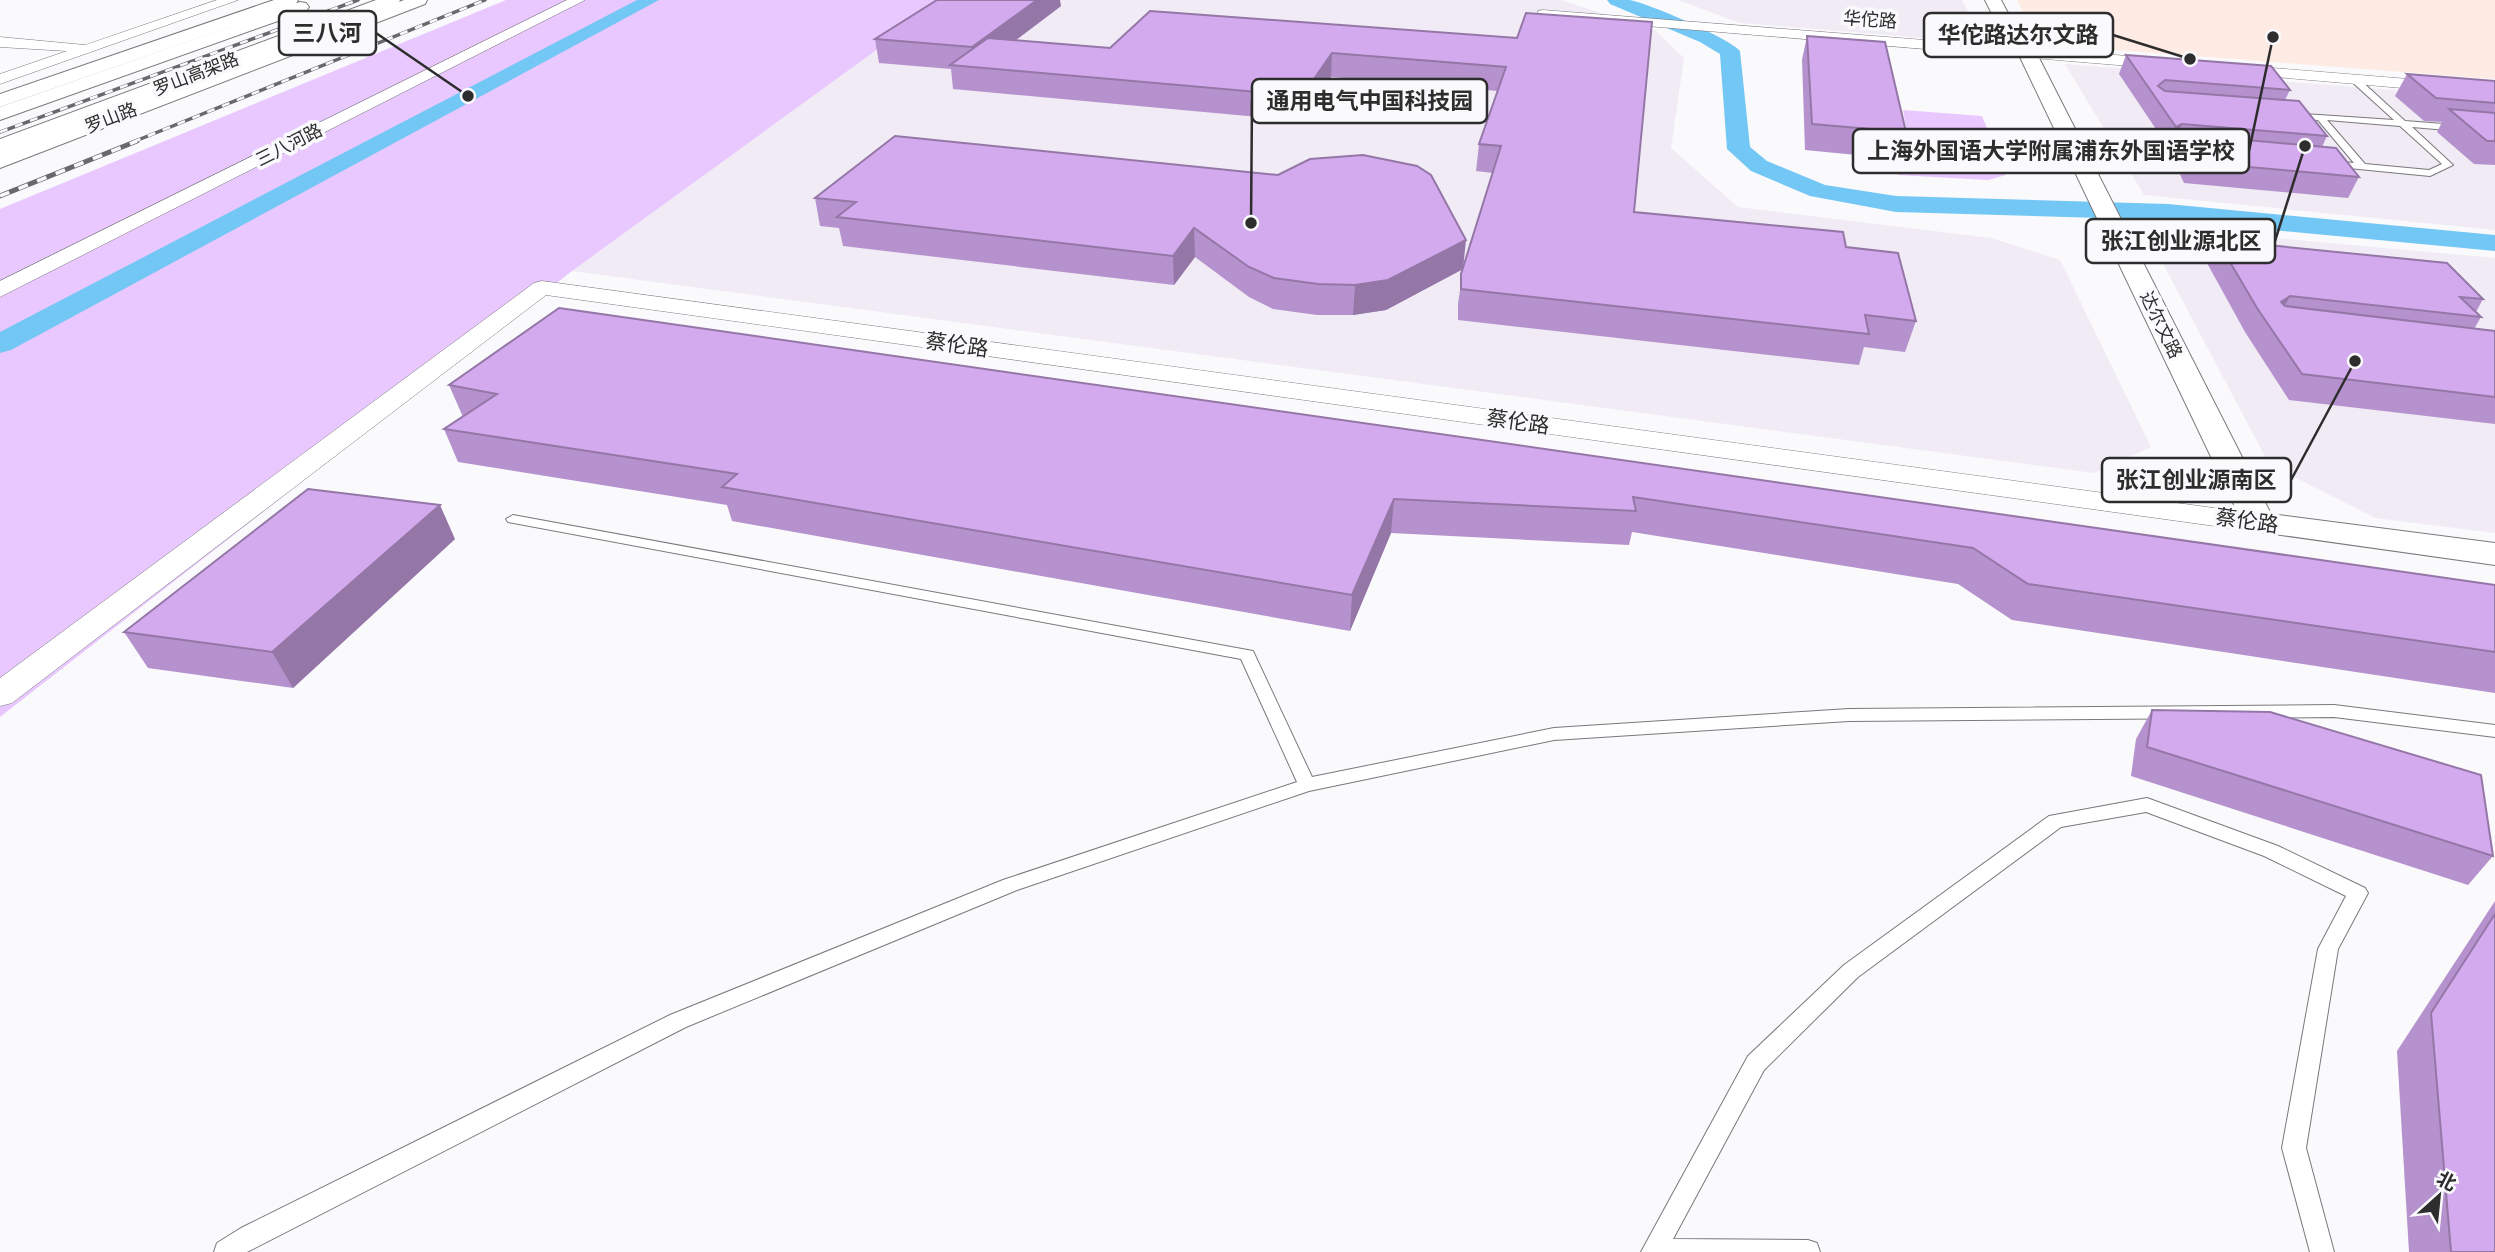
<svg xmlns="http://www.w3.org/2000/svg" width="2495" height="1252" font-family="'DM Sans','Noto Sans SC',sans-serif">
<style>
.built{fill:#f1ebf5}
.education{fill:#feebe3}
.green{fill:#e8c8fe}
.lines{fill:none;stroke-linecap:round;stroke-linejoin:round}
.canal{fill:#73c7f4;fill-rule:evenodd}
.lane-casing{stroke:#7a787b;stroke-width:2}
.street-casing{stroke:#7a787b;stroke-width:1}
.secondary-casing{stroke:#7a787b;stroke-width:2}
.primary-casing{stroke:#7a787b;stroke-width:2}
.highway-casing{stroke:#7a787b;stroke-width:2}
.lane{fill:#fff;fill-rule:evenodd}
.street{fill:#fff;fill-rule:evenodd}
.secondary{fill:#fff;fill-rule:evenodd}
.primary{fill:#fff;fill-rule:evenodd}
.highway{fill:#fff;fill-rule:evenodd}
.rail-far1-casing{stroke:#69686a;stroke-width:3.5}
.rail-casing{stroke:#69686a;stroke-width:5}
.rail-far1{stroke:#faf9fc;stroke-width:2.5;stroke-dasharray:8;stroke-linecap:butt}
.rail{stroke:#faf9fc;stroke-width:3.5;stroke-dasharray:10;stroke-linecap:butt}
.wall{fill:#b592cd}
.shaded-wall{fill:#9477a7}
.building{fill:#d3aaee;stroke:#9477a7;stroke-width:2}
.labels{text-anchor:middle;dominant-baseline:central;stroke-width:7;stroke-linejoin:round;paint-order:stroke}
.far-street-label{font-size:18px;fill:#2e2d2e;stroke:#faf9fc}
.street-label{font-size:21px;fill:#2e2d2e;stroke:#faf9fc}
.leader{fill:none;stroke:#2e2d2e;stroke-width:2.5}
.callout-dot{fill:#2e2d2e;stroke:#faf9fc;stroke-width:2.5}
.callout{fill:#faf9fc;stroke:#2e2d2e;stroke-width:2.5}
.callout-label{font-size:23px;text-anchor:middle;font-weight:bold;fill:#2e2d2e}
</style>
<rect width="100%" height="100%" fill="#faf9fc"/>
<g class="built">
<polygon points="952,0 1561,0 1656,31 1684,58 1671,148 1738,207 1991,238 2060,260 2151,447 2094,473 572,271 922,17"/>
<polygon points="1678,0 1962,0 1980,33 1947,40 1740,23"/>
<polygon points="2065,64 2495,98 2495,230 2144,195"/>
<polygon points="2143,226 2495,258 2495,533 2375,518 2269,464"/>
</g>
<polygon class="education" points="2017,0 2495,0 2495,79 2090,48 2034,33"/>
<g class="green">
<polygon points="506,0 952,0 922,17 572,271 0,717 0,209"/>
<polygon points="1903,110 1982,116 2006,175 1988,180 1898,175 1892,165 1911,156"/>
</g>
<g class="lines">
<g class="canal">
<polygon points="637,0 659,0 11,350 0,353 0,332"/>
<path d="M1607 0C1614 0 1622 0 1629 0 1646 2 1731 39 1740 51L1750 147 1767 161 1825 185 1896 196 2168 204 2495 235V251L2168 220 1896 212 1810 196 1751 171 1727 149 1720 54 1700 42 1610 4Z"/>
</g>
<g class="lane-casing">
<g id="lane">
<path d="M2351 77H2357L2405 121 2495 128V134L2412 127 2453 165 2430 176 2328 166V162L2331 161 2354 163 2318 120 2292 118 2289 117V113L2394 120 2351 81ZM2327 120 2400 126 2442 164 2429 170 2365 164Z"/>
<polygon points="513,515 1253,651 1312,777 1554,728 1849,709 2334,705 2495,725 2495,737 2334,717 1849,721 1554,740 1309,791 1017,890 686,1027 247,1252 214,1252 217,1243 241,1228 670,1015 1003,880 1297,782 1241,659 508,522 506,519"/>
<polygon points="2147,798 2278,846 2365,888 2368,893 2338,949 2306,1148 2334,1252 2310,1252 2282,1148 2318,949 2346,896 2264,856 2146,812 2061,827 1858,977 1764,1070 1673,1239 1808,1240 1817,1243 1820,1252 1641,1252 1748,1056 1844,965 2049,816"/>
</g>
</g>
<g class="street-casing">
<g id="street">
<polygon points="217,0 238,0 0,84 0,74 67,51 0,47 0,37 85,45"/>
<polygon points="567,0 585,0 0,297 0,281"/>
<polygon points="1543,10 2166,59 2174,64 2166,69 1538,17 1538,11"/>
<polygon points="2235,65 2495,86 2495,96 2229,73 2227,70"/>
<polygon points="542,281 2258,514 2268,517 2272,523 2268,529 2258,532 546,295 12,703 0,706 0,678 534,283"/>
</g>
</g>
<g class="secondary-casing">
<polygon id="secondary" points="1985,0 2001,0 2024,43 2036,52 2271,514 2495,543 2495,565 2246,530 2019,55 2008,46"/>
</g>
<g class="primary-casing">
<g id="primary">
<polygon points="274,0 298,0 296,4 0,107 0,94"/>
<polygon points="404,0 427,0 425,4 0,168 0,153"/>
</g>
</g>
<g class="highway-casing">
<g id="highway">
<polygon points="376,0 400,0 398,4 0,154 0,139"/>
<polygon points="300,2 306,3 309,7 306,11 0,120 0,107"/>
</g>
</g>
<use href="#lane" class="lane"/>
<use href="#street" class="street"/>
<use href="#secondary" class="secondary"/>
<use href="#primary" class="primary"/>
<use href="#highway" class="highway"/>
<g class="rail-far1-casing">
<g id="rail-far1">
<polyline points="0,132 358,0"/>
<polyline points="133,142 485,0"/>
</g>
</g>
<g class="rail-casing">
<polyline id="rail" points="0,196 137,141"/>
</g>
<use href="#rail-far1" class="rail-far1"/>
<use href="#rail" class="rail"/>
</g>
<g class="wall">
<polygon points="1061,6 1016,40 1110,48 1517,38 1634,212 1846,247 1916,321 1905,352 1864,347 1859,365 1458,320 1458,304 1463,269 1386,310 1353,315 1317,315 1273,309 1249,297 1195,257 1174,285 843,246 839,228 820,226 815,198 895,136 1464,267 1493,173 1476,171 1479,144 1498,91 1331,77 1301,121 953,89 951,69 879,63 875,39"/>
<polygon points="1807,36 1906,132 1898,159 1805,150 1802,60"/>
<polygon points="2126,55 2290,90 2285,100 2327,136 2322,147 2359,177 2348,198 2184,183 2171,155 2175,145 2173,144 2168,147 2119,74"/>
<polygon points="2407,74 2495,81 2495,165 2474,164 2437,132 2442,122 2424,121 2395,96"/>
<polygon points="2217,240 2483,299 2476,312 2481,317 2474,329 2495,331 2495,424 2289,400 2245,332 2207,263"/>
<polygon points="559,308 2495,585 2495,693 2012,620 1958,584 1632,532 1629,545 1391,533 1350,631 732,521 727,505 458,462 444,429 463,417 449,385"/>
<polygon points="455,539 293,688 148,668 124,632"/>
<polygon points="2152,710 2493,856 2468,885 2131,776 2136,739"/>
<polygon points="2495,901 2495,1252 2409,1252 2397,1051"/>
</g>
<g class="shaded-wall">
<polygon points="1037,0 1060,0 1061,6 980,67 974,67 972,47"/>
<polygon points="1332,53 1331,77 1301,121 1302,96"/>
<polygon points="2182,124 2173,144 2168,147 2176,127"/>
<polygon points="1194,228 1195,257 1174,285 1173,256"/>
<polygon points="1466,240 1463,269 1386,310 1353,315 1355,285"/>
<polygon points="2290,296 2277,320 2281,302"/>
<polygon points="1394,499 1391,533 1350,631 1352,595"/>
<polygon points="440,505 455,539 293,688 272,652"/>
</g>
<g class="building">
<polygon points="937,0 1037,0 972,47 875,39"/>
<polygon points="1150,11 1517,38 1526,13 1652,22 1634,212 1843,232 1846,247 1898,253 1916,321 1865,315 1869,334 1461,289 1461,274 1501,146 1479,144 1506,67 1332,53 1302,96 950,65 988,38 1110,48"/>
<polygon points="1807,36 1885,42 1906,132 1812,124"/>
<polygon points="2126,55 2271,66 2290,90 2165,80 2158,86 2165,91 2299,101 2327,136 2182,124 2176,127"/>
<polygon points="2407,74 2495,81 2495,103 2436,98"/>
<polygon points="2449,109 2495,113 2495,141 2487,141"/>
<polygon points="2180,134 2336,148 2359,177 2194,162"/>
<polygon points="895,136 1278,175 1310,159 1363,155 1417,166 1431,175 1466,240 1388,280 1355,285 1318,284 1274,278 1249,267 1194,228 1173,256 837,217 856,202 815,198"/>
<polygon points="2217,240 2447,263 2483,299 2460,297 2481,317 2290,296 2281,302 2285,306 2495,331 2495,397 2302,374 2257,308"/>
<polygon points="559,308 2495,585 2495,652 2028,584 1973,548 1633,497 1636,511 1394,499 1352,595 722,487 737,474 444,429 497,394 449,385"/>
<polygon points="308,489 440,505 272,652 124,632"/>
<polygon points="2152,710 2270,712 2481,775 2493,856 2147,747"/>
<polygon points="2495,914 2495,1252 2451,1252 2431,1013"/>
</g>
<g class="labels">
<g class="far-street-label">
<text transform="translate(1870 20) rotate(4)">华佗路</text>
<text transform="translate(196 74) rotate(-21)">罗山高架路</text>
<text transform="translate(111 118) rotate(-21)">罗山路</text>
<text transform="translate(289 145) rotate(-27)">三八河路</text>
<text transform="translate(2161 325) rotate(64)">达尔文路</text>
</g>
<g class="street-label">
<text transform="translate(957 345) rotate(8)">蔡伦路</text>
<text transform="translate(1518 422) rotate(8)">蔡伦路</text>
<text transform="translate(2247 521) rotate(8)">蔡伦路</text>
</g>
</g>
<path class="leader" d="M468 96L376 33M2190 59L2113 35M1251 223L1252 101M2273 37L2249 151M2305 146L2275 241M2355 361L2291 480"/>
<g class="callout-dot">
<circle cx="468" cy="96" r="7"/>
<circle cx="2190" cy="59" r="7"/>
<circle cx="1251" cy="223" r="7"/>
<circle cx="2273" cy="37" r="7"/>
<circle cx="2305" cy="146" r="7"/>
<circle cx="2355" cy="361" r="7"/>
</g>
<g class="callout">
<rect x="279" y="11" width="97" height="44" rx="7"/>
<rect x="1924" y="13" width="189" height="44" rx="7"/>
<rect x="1252" y="79" width="235" height="44" rx="7"/>
<rect x="1853" y="129" width="396" height="44" rx="7"/>
<rect x="2086" y="219" width="189" height="44" rx="7"/>
<rect x="2102" y="458" width="189" height="44" rx="7"/>
</g>
<g class="callout-label">
<text x="327" y="41">三八河</text>
<text x="2018" y="43">华佗路达尔文路</text>
<text x="1370" y="109">通用电气中国科技园</text>
<text x="2051" y="159">上海外国语大学附属浦东外国语学校</text>
<text x="2181" y="249">张江创业源北区</text>
<text x="2196" y="488">张江创业源南区</text>
</g>
<g transform="translate(2439 1196) rotate(27)" stroke="#faf9fc" stroke-width="5" paint-order="stroke">
<path d="M0-5L12 26L0 18L-12 26Z" fill="#2e2d2e"/>
<text y="-10" font-size="19" font-weight="bold" text-anchor="middle" fill="#2e2d2e">北</text>
</g>
</svg>
